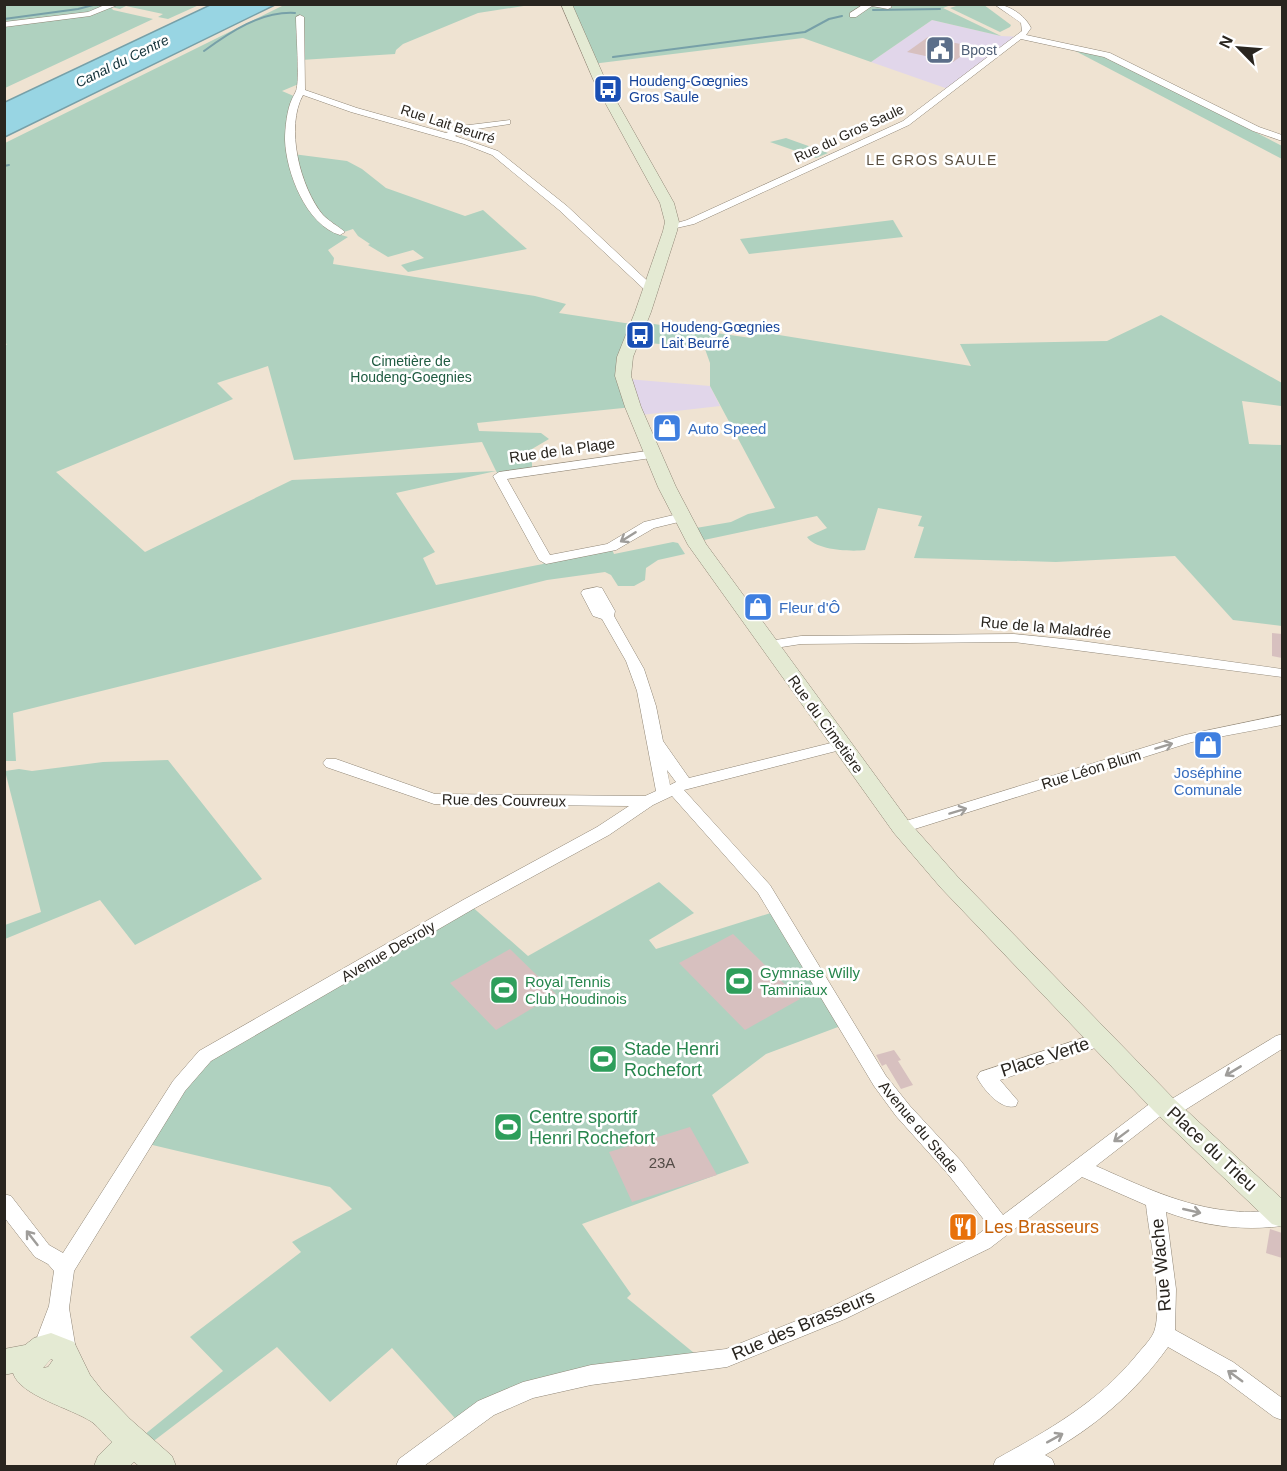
<svg xmlns="http://www.w3.org/2000/svg" width="1287" height="1471" font-family="Arial,sans-serif">
<style>
.commercial{fill:#e1d6ea}
.green{fill:#afd1bf;fill-rule:evenodd}
.water{fill:#98d5e3;stroke:#77a0a8;stroke-width:1.5}
.lines{fill:none;stroke-linecap:round;stroke-linejoin:round}
.stream{stroke:#77a0a8;stroke-width:2}
.building{fill:#d7c0bf}
.street-casing{stroke:#908676;stroke-width:1}
.secondary-casing{stroke:#908676;stroke-width:1}
.street{fill:#fff;fill-rule:evenodd}
.secondary{fill:#e4ead3;fill-rule:evenodd}
.oneway{stroke:#9f9d9a}
.labels{text-anchor:middle;dominant-baseline:central;stroke-width:5;stroke-linejoin:round;paint-order:stroke}
.far-service-label{font-size:14px;fill:#4e5e75;stroke:#fff;text-anchor:start}
.far-water-label{font-size:14px;font-style:italic;fill:#14333a;stroke:#fff}
.far-transit-label{font-size:14px;fill:#164399;stroke:#fff;text-anchor:start}
.far-street-label{font-size:14px;fill:#29251f;stroke:#fff}
.far-neighbourhood-label{font-size:14px;letter-spacing:1.5px;fill:#594f40;stroke:#fff}
.far-park-label{font-size:14px;fill:#1f5b41;stroke:#fff}
.shop-label{font-size:15px;fill:#366cbe;stroke:#fff;text-anchor:start}
.street-label{font-size:15px;fill:#29251f;stroke:#fff}
.leisure-label{font-size:15px;fill:#27864d;stroke:#fff;text-anchor:start}
.near-number-label{font-size:15px;fill:#544c47}
.near-leisure-label{font-size:18px;fill:#27864d;stroke:#fff;text-anchor:start}
.near-street-label{font-size:18px;fill:#29251f;stroke:#fff}
.near-food-label{font-size:18px;fill:#c56008;stroke:#fff;text-anchor:start}
</style>
<rect width="100%" height="100%" fill="#efe3d2"/>
<g class="commercial">
<polygon points="932,20 1001,36 1021,37 951,90 871,62"/>
<polygon points="627,379 710,386 720,406 641,415"/>
</g>
<g class="green">
<polygon points="4,5 199,5 168,19 158,17 163,14 126,6 120,9 111,7 113,10 153,19 5,88"/>
<path d="M284 5H530L478 13 403 44 396 50 395 54 301 60V83L282 91 296 97 293 154 347 161 362 169 386 188 465 216 483 210 527 249 408 272 401 265 424 258 413 250 388 257 368 245 370 244 358 236 353 229 338 234 348 237 328 250 334 258 333 264 535 296 566 304 559 313 638 325 625 357 633 407 477 423 479 431 541 433 549 439 532 449V471L499 476 496 471 396 493 435 552 423 558 436 585 543 564 546 560 611 547 614 554 673 542 678 543 685 554 658 560 646 568 645 580 634 586H618L611 575 605 572 547 580 13 713 16 761H5L4 347 7 344 4 343 5 143ZM268 366 294 460 482 442 496 471 292 480 145 552 56 472 233 399 217 383Z"/>
<polygon points="559,5 951,5 943,8 1001,36 932,20 871,62 803,38 592,64 568,10"/>
<polygon points="959,5 984,5 1011,25 1010,27 1000,32 950,8"/>
<polygon points="1062,44 1107,55 1282,146 1282,159"/>
<polygon points="786,138 828,153 816,158 770,142"/>
<polygon points="893,220 903,237 749,254 740,239"/>
<path d="M1161 315 1282 383 1281 406 1242 401 1249 444 1282 445V626L1233 620 1175 556 1056 562 914 558 924 527 918 526 922 516 878 508 865 550C851 552 815 550 807 537L827 528 817 516 704 540 696 528 731 522 748 514 775 508 710 386V363L705 349 641 342 646 326 654 324 751 338 754 331 971 366 960 344 1107 341Z"/>
<polygon points="168,760 262,879 135,945 100,900 5,939 5,925 41,912 5,771 19,769 32,771 103,762"/>
<polygon points="659,882 694,913 649,940 656,949 777,911 846,1024 766,1054 712,1095 749,1163 582,1224 631,1294 627,1298 705,1362 531,1389 462,1426 392,1348 330,1402 277,1347 151,1443 144,1435 223,1371 190,1337 301,1252 292,1242 352,1209 330,1187 144,1143 187,1074 469,904 528,956"/>
</g>
<polygon class="water" points="260,5 275,5 5,137 5,102 210,5"/>
<g class="lines">
<g class="stream">
<polyline points="873,10 940,9"/>
<polyline points="4,19 78,9 97,4"/>
<path d="M204 51C230 32 261 11 295 13"/>
<polyline points="613,57 805,32 829,19 842,16"/>
<polyline points="4,166 9,165"/>
</g>
</g>
<g class="building">
<polygon points="928,37 974,47 953,62 907,52"/>
<polygon points="1272,633 1282,634 1282,658 1272,656"/>
<polygon points="733,934 800,999 745,1030 679,963"/>
<polygon points="510,949 556,994 496,1030 450,983"/>
<polygon points="894,1050 901,1060 898,1061 913,1085 901,1089 886,1064 882,1066 876,1055"/>
<polygon points="690,1127 717,1175 632,1202 609,1152"/>
<polygon points="1270,1229 1282,1233 1282,1258 1266,1253"/>
</g>
<g class="lines">
<g class="street-casing">
<g id="street">
<polygon points="107,4 120,4 90,16 4,27 4,22 88,12"/>
<polygon points="864,4 888,4 892,7 888,9 872,6 856,17 850,17 850,13"/>
<path d="M994 4C1008 4 1025 15 1031 28L1026 35 1110 53 1259 127 1282 135V141L1253 131 1104 57 1021 39 909 125 694 224 672 229 667 226 687 220 903 121 1022 31 1021 23Z"/>
<path d="M300 15 304 17 305 90 357 108 446 133 461 126 510 120V124L463 131 455 136 498 151 567 206 655 288V292H647L559 210 492 155 464 144 351 112 303 95C285 127 300 187 323 215 330 222 338 226 345 232L340 235C306 225 286 172 285 140 285 128 287 109 292 99 293 96 295 94 296 91 300 81 296 31 296 17Z"/>
<polygon points="654,450 658,451 660,454 658,457 507,479 550,555 607,544 644,522 682,513 688,517 687,520 654,528 616,550 546,564 539,560 493,476 499,472"/>
<path d="M597 587 602 588 615 611 614 616 644 669 656 706 663 741 689 778 843 740 848 742 851 745 848 748 684 790 770 885 886 1076 910 1106 961 1161 1003 1215 1156 1099 1163 1097 1170 1100 1276 1036 1282 1034V1049L1177 1115 1170 1117 1163 1114 1096 1166C1139 1185 1184 1207 1232 1211 1249 1213 1265 1211 1282 1210V1226C1242 1231 1204 1226 1166 1212L1176 1289 1175 1330 1233 1362 1282 1398V1420L1274 1417 1219 1376 1168 1347C1135 1393 1095 1427 1045 1455L1052 1459 1055 1466H993L996 1459C1047 1431 1097 1403 1135 1357 1141 1349 1150 1341 1154 1332 1164 1305 1149 1234 1146 1205L1082 1177 990 1248 845 1319 727 1367 591 1385 533 1398 494 1415 424 1466H396L399 1459 478 1401 523 1382 591 1365 726 1349 831 1307 976 1236 989 1226 947 1173 896 1116 874 1086 758 893 672 796 653 805 609 835 475 908 211 1061 185 1091 74 1271 69 1308 77 1356 74 1363 67 1365 60 1363 55 1345 50 1355 43 1357 36 1355 33 1348 49 1306 54 1271 48 1264 35 1257 4 1217V1194L11 1196 49 1245 63 1253 173 1081 199 1051 463 900 597 827 629 806 434 804 326 767 323 763 326 759H336L435 794 645 796 656 791 637 691 626 661 602 619 593 616 581 593 583 590ZM667 770 676 782 670 785Z"/>
<polygon points="1014,634 1074,640 1282,669 1282,677 1014,642 801,644 769,649 762,645 769,641 801,636"/>
<polygon points="1282,715 1282,725 1192,742 902,833 896,832 894,828 896,824 1185,735"/>
<path d="M1101 1032 1107 1034 1110 1039 1107 1044 1000 1080 1018 1101 1016 1106C1001 1111 983 1089 977 1077L980 1072Z"/>
</g>
</g>
<g class="secondary-casing">
<g id="secondary">
<polygon points="561,4 572,4 608,86 674,203 679,222 677,231 651,312 633,357 631,376 641,407 676,487 706,544 910,823 957,876 1172,1097 1282,1199 1282,1227 1272,1224 1154,1111 941,888 894,833 688,545 658,487 625,407 615,376 617,357 635,312 663,231 665,222 660,203 596,86"/>
<path d="M51 1333 74 1342 90 1375 101 1389 130 1419 172 1456 176 1466H139L134 1462 130 1466H94L98 1456 112 1442C105 1436 99 1427 92 1422 71 1408 20 1396 13 1373L4 1375V1349L25 1345 34 1338ZM51 1359 53 1360 48 1367 43 1368Z"/>
</g>
</g>
<use href="#street" class="street"/>
<use href="#secondary" class="secondary"/>
</g>
<defs><path id="oneway-shaft" d="M-6 0H5M1.5-3L5.5 0L1.5 3" fill="none" stroke-width="1.6" stroke-linecap="round" stroke-linejoin="round" transform="scale(1.5)"/></defs>
<g class="oneway">
<use href="#oneway-shaft" transform="translate(628 537) rotate(148)"/>
<use href="#oneway-shaft" transform="translate(1164 746) rotate(-17)"/>
<use href="#oneway-shaft" transform="translate(958 811) rotate(-17)"/>
<use href="#oneway-shaft" transform="translate(1233 1071) rotate(149)"/>
<use href="#oneway-shaft" transform="translate(1121 1136) rotate(143)"/>
<use href="#oneway-shaft" transform="translate(1192 1211) rotate(13)"/>
<use href="#oneway-shaft" transform="translate(32 1238) rotate(-128)"/>
<use href="#oneway-shaft" transform="translate(1235 1376) rotate(-144)"/>
<use href="#oneway-shaft" transform="translate(1055 1438) rotate(-29)"/>
</g>
<defs>
<g id="civic-square" transform="scale(1.5)"><rect x="-9" y="-9" width="18" height="18" rx="4" fill="#5c6f8a" stroke="#fff"/><path d="M-.6-6.5H3V-4.5H.6V-3L4-1V1h2V6H-6V1h2V-1L-.6-3ZM-1.2 2.5V6h2.4V2.5Z" fill="#fff"/></g>
<g id="bus-square" transform="scale(1.5)"><rect x="-9" y="-9" width="18" height="18" rx="4" fill="#1a4fb4" stroke="#fff"/><path d="M-5-6H5V4H4V6H2V4H-2V6H-4V4H-5ZM-3.5-4V0h7V-4ZM-3.5 1.2v1.5H-2V1.2ZM2 1.2v1.5H3.5V1.2Z" fill="#fff"/></g>
<g id="shop-square" transform="scale(1.5)"><rect x="-9" y="-9" width="18" height="18" rx="4" fill="#3f7fe0" stroke="#fff"/><path d="M-5-2.5h2.3a2.7 3.5 0 0 1 5.4 0H5L5.5 6h-11ZM-1.5-2.5h3a1.5 2.3 0 0 0-3 0Z" fill="#fff"/></g>
<g id="stadium-square" transform="scale(1.5)"><rect x="-9" y="-9" width="18" height="18" rx="4" fill="#2e9e5b" stroke="#fff"/><path d="M0-5a6.5 5 0 1 0 0 10a6.5 5 0 1 0 0-10ZM-3.5-1.8h7v3.6h-7Z" fill="#fff"/></g>
<g id="restaurant-square" transform="scale(1.5)"><rect x="-9" y="-9" width="18" height="18" rx="4" fill="#e8710a" stroke="#fff"/><path d="M-5-6h1v4h1v-4h1v4h1v-4h1v5L-1.5 .5V6h-2V.5L-5-1ZM5-6V6H3V1.5H1.5Q1.5-4 5-6Z" fill="#fff"/></g>
</defs>
<g fill-rule="evenodd">
<use href="#civic-square" x="940" y="50"/>
<use href="#bus-square" x="608" y="89"/>
<use href="#bus-square" x="640" y="335"/>
<use href="#shop-square" x="667" y="428"/>
<use href="#shop-square" x="758" y="607"/>
<use href="#shop-square" x="1208" y="745"/>
<use href="#stadium-square" x="739" y="981"/>
<use href="#stadium-square" x="504" y="990"/>
<use href="#stadium-square" x="603" y="1059"/>
<use href="#stadium-square" x="508" y="1127"/>
<use href="#restaurant-square" x="963" y="1227"/>
</g>
<g class="labels">
<g class="far-service-label">
<text x="961" y="50">Bpost</text>
</g>
<g class="far-water-label">
<text transform="translate(122 61) rotate(-26)">Canal du Centre</text>
</g>
<g class="far-transit-label">
<text x="629" y="81">Houdeng-Gœgnies<tspan x="629" dy="16">Gros Saule</tspan></text>
<text x="661" y="327">Houdeng-Gœgnies<tspan x="661" dy="16">Lait Beurré</tspan></text>
</g>
<g class="far-street-label">
<text transform="translate(448 124) rotate(18)">Rue Lait Beurré</text>
<text transform="translate(849 133) rotate(-25)">Rue du Gros Saule</text>
</g>
<g class="far-neighbourhood-label">
<text x="932" y="160">LE GROS SAULE</text>
</g>
<g class="far-park-label">
<text x="411" y="361">Cimetière de<tspan x="411" dy="16">Houdeng-Goegnies</tspan></text>
</g>
<g class="shop-label">
<text x="688" y="428">Auto Speed</text>
<text x="779" y="607">Fleur d'Ô</text>
<text x="1208" y="772" text-anchor="middle">Joséphine<tspan x="1208" dy="17">Comunale</tspan></text>
</g>
<g class="street-label">
<text transform="translate(562 450) rotate(-8)">Rue de la Plage</text>
<text transform="translate(1046 627) rotate(5)">Rue de la Maladrée</text>
<text transform="translate(826 724) rotate(54)">Rue du Cimetière</text>
<text transform="translate(1091 769) rotate(-17)">Rue Léon Blum</text>
<text transform="translate(504 800) rotate(1)">Rue des Couvreux</text>
<text transform="translate(388 951) rotate(-30)">Avenue Decroly</text>
<text transform="translate(919 1127) rotate(50)">Avenue du Stade</text>
</g>
<g class="leisure-label">
<text x="760" y="972">Gymnase Willy<tspan x="760" dy="17">Taminiaux</tspan></text>
<text x="525" y="981">Royal Tennis<tspan x="525" dy="17">Club Houdinois</tspan></text>
</g>
<g class="near-number-label">
<text x="662" y="1162">23A</text>
</g>
<g class="near-leisure-label">
<text x="624" y="1049">Stade Henri<tspan x="624" dy="21">Rochefort</tspan></text>
<text x="529" y="1117">Centre sportif<tspan x="529" dy="21">Henri Rochefort</tspan></text>
</g>
<g class="near-street-label">
<text transform="translate(1045 1057) rotate(-18)">Place Verte</text>
<text transform="translate(1212 1149) rotate(43)">Place du Trieu</text>
<text transform="translate(1161 1265) rotate(-95)">Rue Wache</text>
<text transform="translate(803 1325) rotate(-23)">Rue des Brasseurs</text>
</g>
<g class="near-food-label">
<text x="984" y="1227">Les Brasseurs</text>
</g>
</g>
<rect width="1287" height="1471" fill="none" stroke="#29251f" stroke-width="12"/>
<g transform="translate(1239 48) rotate(295)" stroke="#ffffff" stroke-width="4.5" paint-order="stroke">
<path d="M0-4.5L10 22L0 15L-10 22Z" fill="#29251f"/>
<text y="-9" font-size="16" font-weight="bold" text-anchor="middle" fill="#29251f">N</text>
</g>
</svg>
